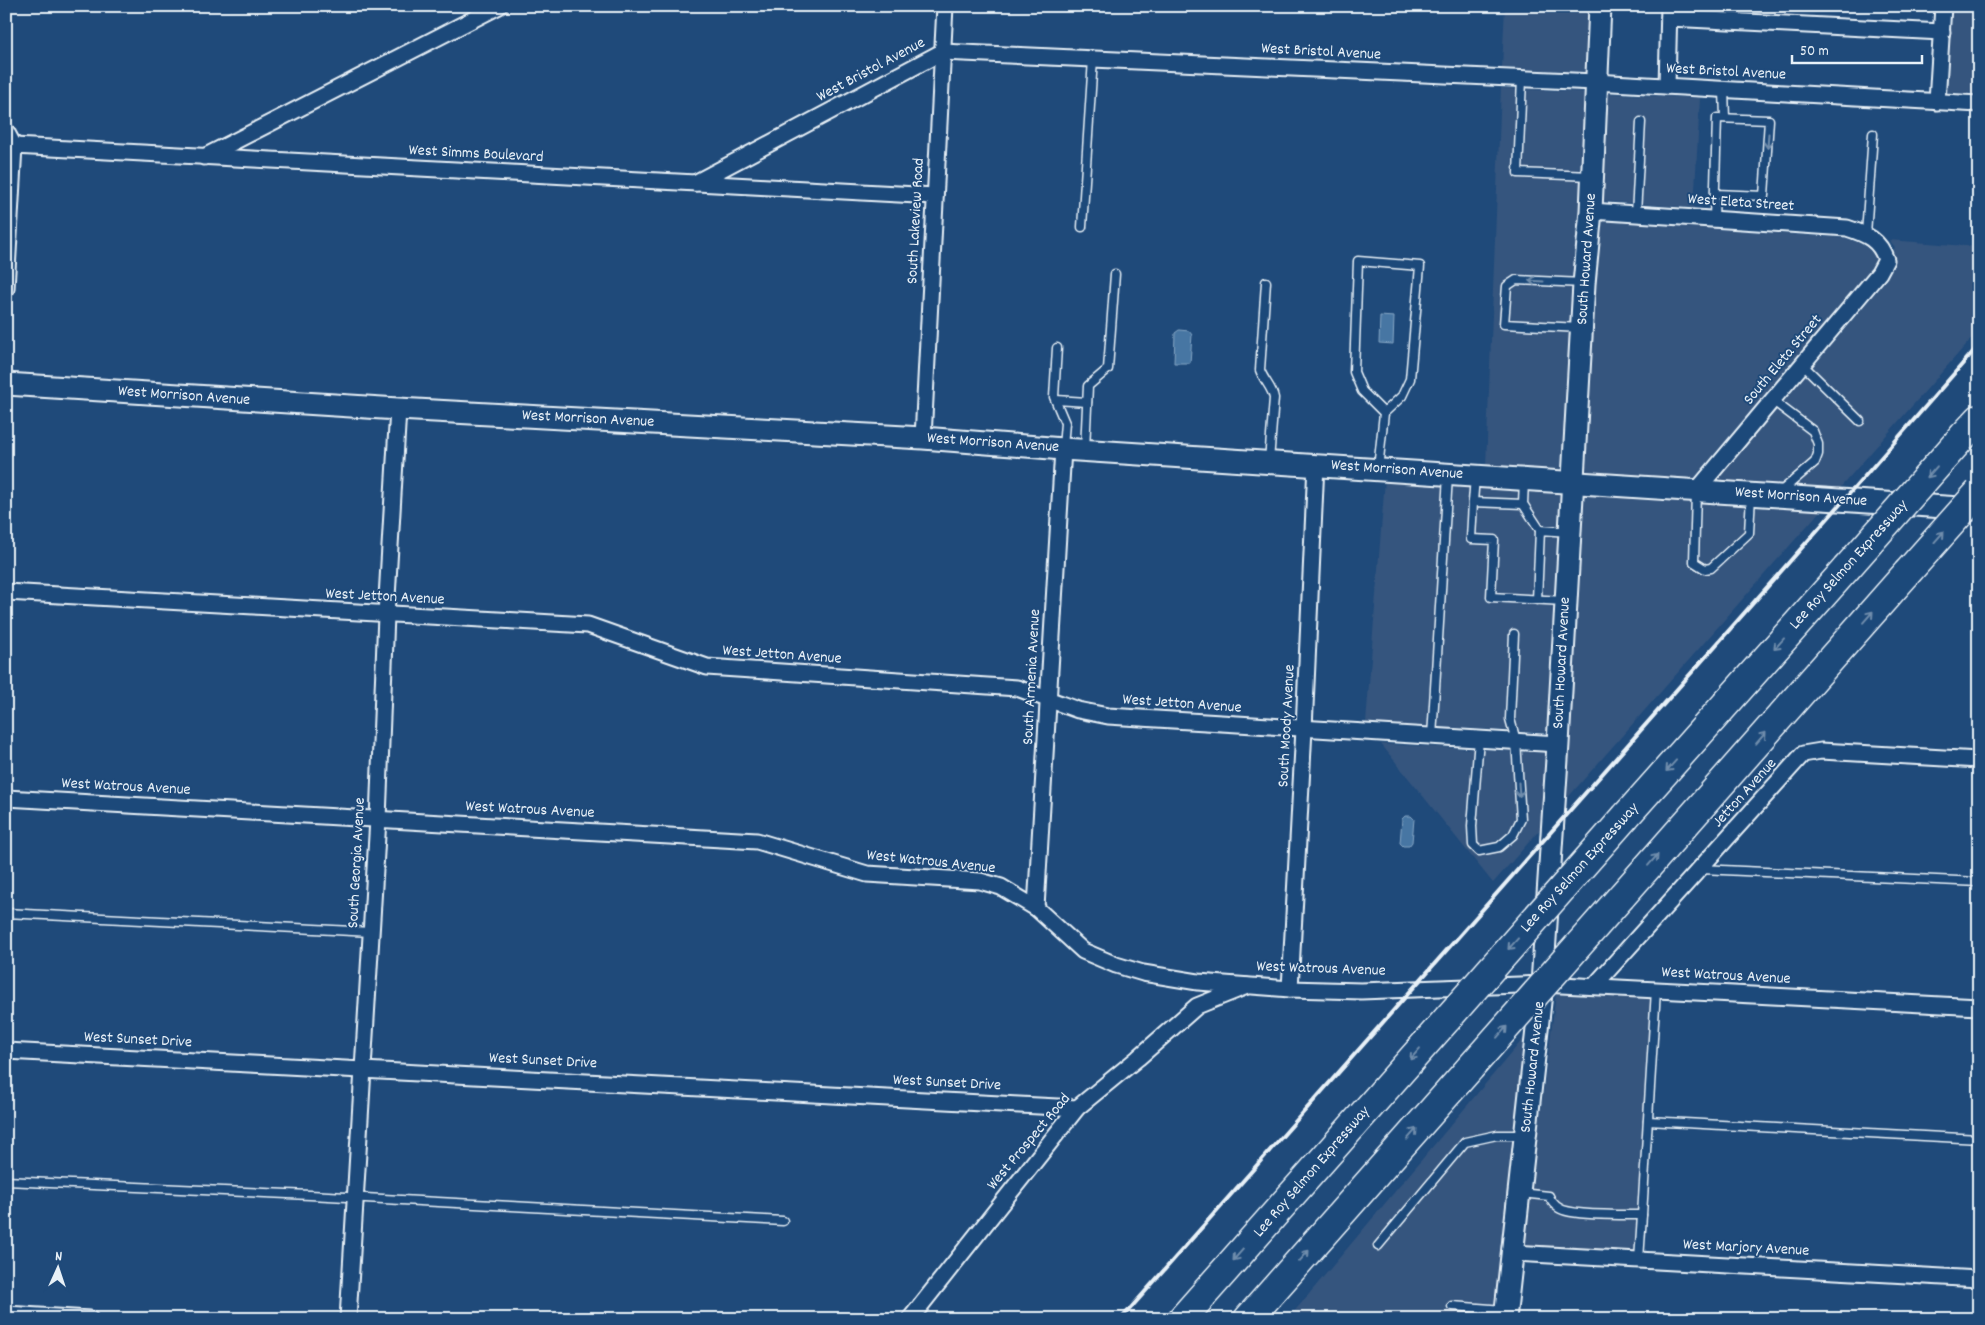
<svg xmlns="http://www.w3.org/2000/svg" width="1985" height="1325" font-family="Dekko,sans-serif">
<style>
.built{fill:#35557e}
.water{fill:#4776a3;stroke:#87a7c5}
.lines{fill:none;stroke-linecap:round;stroke-linejoin:round}
.lane-casing{stroke:#e8f1f8;stroke-width:11}
.street-casing{stroke:#e8f1f8;stroke-width:19}
.secondary-casing{stroke:#e8f1f8;stroke-width:25}
.highway-casing{stroke:#e8f1f8;stroke-width:31}
.lane{stroke:#1f4a7a;stroke-width:8}
.street{stroke:#1f4a7a;stroke-width:15}
.secondary{stroke:#1f4a7a;stroke-width:21}
.highway{stroke:#1f4a7a;stroke-width:28}
.rail{stroke:#e8f1f8;stroke-width:4}
.highway-bridge-casing{stroke:#e8f1f8;stroke-width:31;stroke-linecap:butt}
.highway-bridge{stroke:#1f4a7a;stroke-width:28}
.oneway{stroke:#6f8dac}
.labels{text-anchor:middle;dominant-baseline:central;stroke-width:4;stroke-linejoin:round;paint-order:stroke}
.street-label{font-size:16px;fill:#e8f1f8;stroke:#1f4a7a}
</style>
<rect width="100%" height="100%" fill="#1f4a7a"/>
<filter id="ink" filterUnits="userSpaceOnUse"><feTurbulence type="fractalNoise" baseFrequency=".02" numOctaves="2"/><feDisplacementMap in="SourceGraphic" scale="10" xChannelSelector="R" yChannelSelector="G"/><feConvolveMatrix kernelMatrix="1 2 1 2 8 2 1 2 1" color-interpolation-filters="sRGB"/></filter>
<g filter="url(#ink)">
<g class="built">
<polygon points="1505,6 1591,6 1587,72 1502,68"/>
<polygon points="1952,6 1979,6 1979,94 1947,92"/>
<polygon points="1501,88 1586,92 1582,210 1564,472 1486,466"/>
<polygon points="1604,93 1700,98 1694,208 1600,201"/>
<polygon points="1599,221 1846,238 1862,244 1875,255 1876,259 1872,267 1693,480 1582,473"/>
<polygon points="1889,240 1979,247 1979,330 1838,490 1716,481 1886,280 1894,265 1895,257 1893,251 1895,247"/>
<polygon points="1385,479 1563,492 1550,733 1366,723"/>
<polygon points="1581,493 1822,509 1563,803"/>
<polygon points="1381,744 1549,753 1544,825 1493,883"/>
<polygon points="1556,994 1653,999 1636,1253 1523,1247"/>
<polygon points="1528,1033 1495,1319 1288,1319"/>
</g>
<g class="water">
<polygon points="1380,316 1394,317 1393,344 1379,343"/>
<polygon points="1179,330 1189,331 1192,335 1190,363 1174,363 1175,333"/>
<polygon points="1405,816 1411,816 1414,819 1412,842 1409,846 1403,846 1400,843 1402,819"/>
</g>
<g class="lines">
<g class="lane-casing">
<g id="lane">
<polyline points="1522,79 1518,173 1591,176"/>
<polyline points="1724,90 1725,118"/>
<polyline points="1636,214 1641,122"/>
<polyline points="1714,219 1717,118 1769,120 1764,196 1716,194"/>
<polyline points="1082,227 1093,59"/>
<polyline points="1866,234 1873,134"/>
<path d="M1266 282 1260 370C1264 381 1272 387 1274 398L1269 461"/>
<polyline points="1580,328 1504,324 1507,286 1516,280 1583,283"/>
<polyline points="1057,348 1054,397 1065,423 1063,447"/>
<polyline points="1802,364 1860,421"/>
<polyline points="1056,400 1087,402"/>
<polyline points="1772,400 1813,431 1818,444 1818,454 1815,462 1779,493"/>
<polyline points="1085,449 1088,386 1108,369 1115,274"/>
<polyline points="1378,469 1384,413 1402,396 1410,379 1420,266 1358,261 1354,372 1362,391 1384,413"/>
<polyline points="1475,477 1473,502 1523,504"/>
<polyline points="1524,480 1523,504 1540,530"/>
<polyline points="1696,492 1694,562 1705,569 1711,568 1749,533 1751,495"/>
<polyline points="1473,502 1471,539 1494,540 1491,597 1564,601"/>
<polyline points="1537,600 1540,530 1569,532"/>
<polyline points="1432,737 1448,476"/>
<polyline points="1479,739 1472,826 1473,845 1479,851 1499,847 1513,835 1521,819 1516,741 1510,719 1514,634"/>
<polyline points="1701,869 1979,882"/>
<polyline points="6,913 371,932"/>
<polyline points="1648,1121 1979,1139"/>
<polyline points="6,1181 310,1195 783,1221"/>
<path d="M1521 1193 1549 1196C1551 1201 1554 1205 1559 1208 1570 1216 1625 1215 1642 1215L1639 1260"/>
<polyline points="1642,1215 1656,990"/>
<polyline points="1378,1246 1465,1142 1497,1135 1523,1135"/>
<polyline points="1452,1306 1504,1310"/>
</g>
</g>
<g class="street-casing">
<g id="street">
<polyline points="1669,18 1942,32"/>
<polyline points="1667,86 1669,6"/>
<polyline points="1937,102 1943,6"/>
<polyline points="6,131 14,146 6,289"/>
<polyline points="14,146 935,196"/>
<polyline points="204,157 499,6"/>
<polyline points="695,183 942,52 1595,82 1979,104"/>
<path d="M1591 211 1847 228C1866 234 1880 240 1886 260L1879 273 1697 490"/>
<polyline points="923,438 945,6"/>
<polyline points="6,592 588,625 707,667 1017,688 1078,710 1108,716 1558,744"/>
<polyline points="6,798 757,841 867,874 980,881 1001,887 1036,908 1083,951 1116,965 1143,973 1198,982 1290,989 1361,991 1542,984 1979,1007"/>
<polyline points="1036,908 1063,449"/>
<polyline points="1594,986 1803,754 1821,751 1979,760"/>
<polyline points="1290,989 1304,729 1316,464"/>
<polyline points="6,1051 1077,1108"/>
<polyline points="1512,1253 1979,1279"/>
<polyline points="6,1314 90,1319"/>
<polyline points="348,1319 378,819 386,615 398,409"/>
<polyline points="910,1319 1077,1108 1138,1058 1197,1006 1247,986"/>
</g>
</g>
<g class="secondary-casing">
<g id="secondary">
<polyline points="6,384 398,409 923,438 1063,449 1975,509"/>
<polyline points="1505,1319 1542,984 1558,744 1584,284 1591,211 1600,6"/>
</g>
</g>
<g class="highway-casing">
<g id="highway">
<polyline points="1964,435 1979,419"/>
<polyline points="1626,816 1846,569"/>
<polyline points="1621,897 1907,573"/>
<polyline points="1182,1319 1448,1018"/>
<polyline points="1248,1319 1470,1068"/>
</g>
</g>
<use href="#lane" class="lane"/>
<use href="#street" class="street"/>
<use href="#secondary" class="secondary"/>
<use href="#highway" class="highway"/>
<polyline class="rail" points="1121,1319 1844,500 1979,345"/>
<g class="highway-bridge-casing">
<g id="highway-bridge">
<polyline points="1846,569 1964,435"/>
<polyline points="1907,573 1979,492"/>
<polyline points="1448,1018 1626,816"/>
<polyline points="1470,1068 1621,897"/>
</g>
</g>
<use href="#highway-bridge" class="highway-bridge"/>
</g>
<defs><path id="oneway-shaft" d="M-6 0H5M1.5-3L5.5 0L1.5 3" fill="none" stroke-width="1.6" stroke-linecap="round" stroke-linejoin="round" transform="scale(1.25)"/></defs>
<g class="oneway">
<use href="#oneway-shaft" transform="translate(1768 141) rotate(94)"/>
<use href="#oneway-shaft" transform="translate(1536 281) rotate(-177)"/>
<use href="#oneway-shaft" transform="translate(1932 472) rotate(131)"/>
<use href="#oneway-shaft" transform="translate(1939 537) rotate(-49)"/>
<use href="#oneway-shaft" transform="translate(1868 617) rotate(-49)"/>
<use href="#oneway-shaft" transform="translate(1779 644) rotate(132)"/>
<use href="#oneway-shaft" transform="translate(1761 738) rotate(-49)"/>
<use href="#oneway-shaft" transform="translate(1671 766) rotate(132)"/>
<use href="#oneway-shaft" transform="translate(1519 790) rotate(86)"/>
<use href="#oneway-shaft" transform="translate(1653 860) rotate(-49)"/>
<use href="#oneway-shaft" transform="translate(1513 944) rotate(132)"/>
<use href="#oneway-shaft" transform="translate(1502 1032) rotate(-49)"/>
<use href="#oneway-shaft" transform="translate(1415 1054) rotate(131)"/>
<use href="#oneway-shaft" transform="translate(1412 1134) rotate(-49)"/>
<use href="#oneway-shaft" transform="translate(1238 1255) rotate(131)"/>
<use href="#oneway-shaft" transform="translate(1304 1256) rotate(-49)"/>
</g>
</g>
<g class="labels">
<g class="street-label">
<text transform="translate(1321 52) rotate(3)">West Bristol Avenue</text>
<text transform="translate(871 70) rotate(-28)">West Bristol Avenue</text>
<text transform="translate(1726 72) rotate(3)">West Bristol Avenue</text>
<text transform="translate(476 154) rotate(3)">West Simms Boulevard</text>
<text transform="translate(1741 203) rotate(4)">West Eleta Street</text>
<text transform="translate(916 221) rotate(-87)">South Lakeview Road</text>
<text transform="translate(1587 259) rotate(-86)">South Howard Avenue</text>
<text transform="translate(1783 360) rotate(-50)">South Eleta Street</text>
<text transform="translate(184 396) rotate(4)">West Morrison Avenue</text>
<text transform="translate(588 419) rotate(3)">West Morrison Avenue</text>
<text transform="translate(993 443) rotate(4)">West Morrison Avenue</text>
<text transform="translate(1397 470) rotate(4)">West Morrison Avenue</text>
<text transform="translate(1801 497) rotate(4)">West Morrison Avenue</text>
<text transform="translate(1849 565) rotate(-48)">Lee Roy Selmon Expressway</text>
<text transform="translate(385 597) rotate(3)">West Jetton Avenue</text>
<text transform="translate(782 655) rotate(4)">West Jetton Avenue</text>
<text transform="translate(1562 663) rotate(-87)">South Howard Avenue</text>
<text transform="translate(1032 677) rotate(-87)">South Armenia Avenue</text>
<text transform="translate(1182 704) rotate(4)">West Jetton Avenue</text>
<text transform="translate(1287 726) rotate(-87)">South Moody Avenue</text>
<text transform="translate(126 787) rotate(3)">West Watrous Avenue</text>
<text transform="translate(1745 793) rotate(-48)">Jetton Avenue</text>
<text transform="translate(530 810) rotate(3)">West Watrous Avenue</text>
<text transform="translate(931 862) rotate(6)">West Watrous Avenue</text>
<text transform="translate(357 863) rotate(-87)">South Georgia Avenue</text>
<text transform="translate(1580 868) rotate(-48)">Lee Roy Selmon Expressway</text>
<text transform="translate(1321 969) rotate(2)">West Watrous Avenue</text>
<text transform="translate(1726 976) rotate(3)">West Watrous Avenue</text>
<text transform="translate(138 1040) rotate(3)">West Sunset Drive</text>
<text transform="translate(543 1061) rotate(3)">West Sunset Drive</text>
<text transform="translate(1533 1067) rotate(-84)">South Howard Avenue</text>
<text transform="translate(947 1083) rotate(3)">West Sunset Drive</text>
<text transform="translate(1029 1142) rotate(-50)">West Prospect Road</text>
<text transform="translate(1312 1172) rotate(-49)">Lee Roy Selmon Expressway</text>
<text transform="translate(1746 1248) rotate(3)">West Marjory Avenue</text>
</g>
</g>
<rect width="1985" height="1325" fill="none" stroke="#1f4a7a" stroke-width="25"/>
<rect x="12" y="12" width="1960" height="1300" fill="none" stroke="#e8f1f8" stroke-width="2" filter="url(#ink)"/>
<g transform="translate(58 1268) rotate(3)" stroke="#1f4a7a" stroke-width="4" paint-order="stroke">
<path d="M0-4L9 19L0 12L-9 19Z" fill="#e8f1f8"/>
<text y="-8" font-size="14" font-weight="bold" text-anchor="middle" fill="#e8f1f8">N</text>
</g>
<path d="M1792 55v8h130v-8" fill="none" stroke="#e8f1f8" stroke-width="2.5"/>
<text x="1800" y="55" font-size="15" fill="#e8f1f8" stroke="#1f4a7a" stroke-width="4" paint-order="stroke">50 m</text>
</svg>
